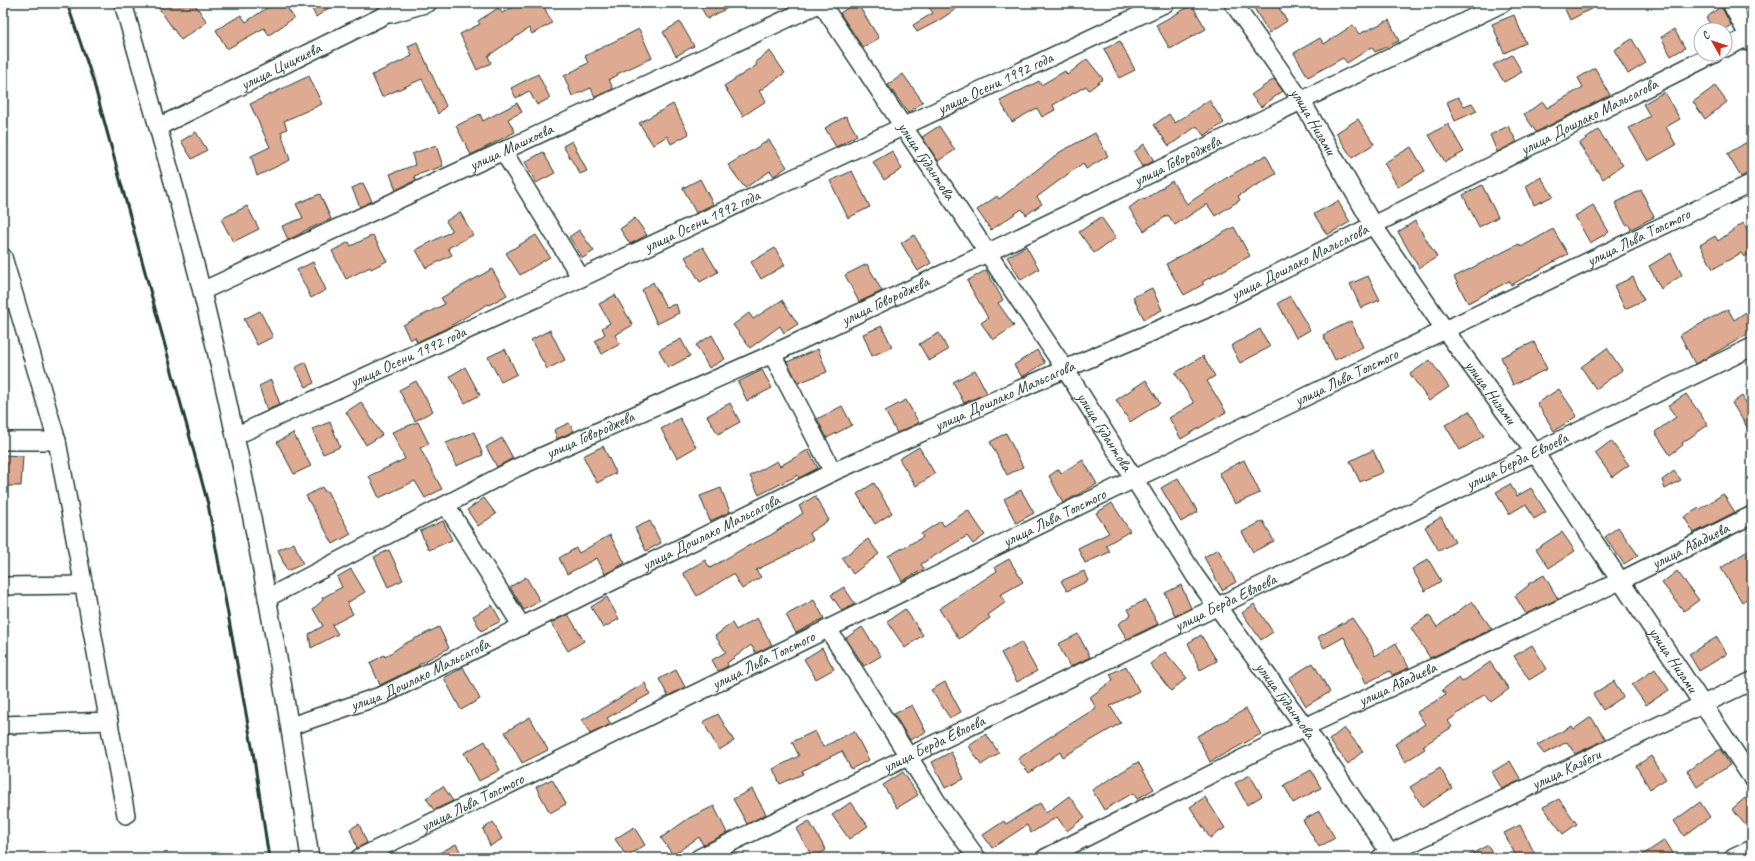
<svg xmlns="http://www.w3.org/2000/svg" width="1755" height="861" font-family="Caveat,sans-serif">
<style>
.building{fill:#deaa92;stroke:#1f3d34}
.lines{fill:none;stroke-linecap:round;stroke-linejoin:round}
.minor-casing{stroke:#1f3d34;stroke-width:20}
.minor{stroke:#fff;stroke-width:17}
.rail{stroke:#1f3d34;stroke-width:3}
.labels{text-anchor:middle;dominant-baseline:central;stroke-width:4;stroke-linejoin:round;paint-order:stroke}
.street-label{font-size:16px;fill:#1f3d34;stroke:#fff}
</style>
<rect width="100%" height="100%" fill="#fff"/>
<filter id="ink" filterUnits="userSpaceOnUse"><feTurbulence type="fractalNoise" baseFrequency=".025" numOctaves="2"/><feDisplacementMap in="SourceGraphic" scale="8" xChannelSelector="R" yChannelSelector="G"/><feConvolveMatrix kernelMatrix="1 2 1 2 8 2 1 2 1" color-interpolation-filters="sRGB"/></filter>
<g filter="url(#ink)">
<g class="building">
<polygon points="155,3 194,3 207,22 181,40"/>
<polygon points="274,3 284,3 294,18 269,35 264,28 227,49 216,30 241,15 246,22"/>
<polygon points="309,3 336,3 316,17"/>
<polygon points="521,3 542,3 552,23 532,34 529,28 488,56 491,63 477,70 460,34 480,24 478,21 498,8 502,13"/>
<polygon points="699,3 737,3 707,19"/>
<polygon points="855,3 857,3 879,38 863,48 840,13"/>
<polygon points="926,3 965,3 938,21 917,32 913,25 933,13"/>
<polygon points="1251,3 1276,3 1287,21 1269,33"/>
<polygon points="1562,3 1602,3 1570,20"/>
<polygon points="1192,5 1206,29 1170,49 1156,25"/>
<polygon points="1721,6 1731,25 1724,30 1715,30 1706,18"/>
<polygon points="1514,15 1526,43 1504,53 1492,24"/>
<polygon points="1389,20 1399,41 1375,52 1372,47 1347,63 1343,58 1308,77 1294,53 1320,38 1324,44 1353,25 1359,34"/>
<polygon points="680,22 694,46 676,56 663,32"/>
<polygon points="639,29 652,58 617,74 618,75 609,79 613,89 595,97 591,88 572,96 564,76 588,63 585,56"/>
<polygon points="1674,29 1685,48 1671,56 1661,37"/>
<polygon points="1632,39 1646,63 1628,74 1614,50"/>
<polygon points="1120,41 1135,70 1119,78 1104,49"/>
<polygon points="417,42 446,106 438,114 422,79 382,97 372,75 412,56 408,46"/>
<polygon points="770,51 785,73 759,91 766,101 743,116 724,86 757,65 755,62"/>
<polygon points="1512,55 1522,72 1504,82 1493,65"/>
<polygon points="1087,59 1103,79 1089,90 1086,86 1053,105 1055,110 1042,117 1037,108 1012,122 1000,101 1039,81 1041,85 1065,71 1067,75"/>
<polygon points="1595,68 1610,95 1536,132 1524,114 1543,102 1547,108 1583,87 1578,78"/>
<polygon points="538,74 550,98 537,105 529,91 516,98 511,88"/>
<polygon points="903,74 923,102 908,113 888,85"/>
<polygon points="309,76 322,104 284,121 287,129 281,132 290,160 257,176 251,156 270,147 250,104"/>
<polygon points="1274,79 1283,91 1261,107 1251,95"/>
<polygon points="1715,86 1727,102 1705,119 1693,102"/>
<polygon points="1664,92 1680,119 1666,127 1676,145 1648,161 1629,128 1650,116 1643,104"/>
<polygon points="1458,97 1464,106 1472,103 1477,111 1455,121 1447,102"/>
<polygon points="1209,100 1224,123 1204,136 1197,126 1169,146 1154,125 1169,114 1175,123"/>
<polygon points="517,103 522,112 508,119 515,132 471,155 456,126 480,114 483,121"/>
<polygon points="673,104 689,134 671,144 667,136 653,145 639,123"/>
<polygon points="846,116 857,135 836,147 825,128"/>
<polygon points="1358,119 1374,144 1352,158 1336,133"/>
<polygon points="1448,124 1464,152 1445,162 1429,135"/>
<polygon points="939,126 955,150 938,161 922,137"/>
<polygon points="1508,126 1517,142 1497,152 1490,135"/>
<polygon points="1598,130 1623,165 1603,179 1579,144"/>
<polygon points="196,132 207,150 192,159 181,141"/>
<polygon points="1095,133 1108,156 1086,169 1083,163 1037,197 1042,204 1026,215 1022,209 991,230 977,210 997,196 999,199 1060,152"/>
<polygon points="1752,139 1752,170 1741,177 1727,154"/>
<polygon points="769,140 787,167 774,176 770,171 745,188 728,165"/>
<polygon points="572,141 587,171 580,174 563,146"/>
<polygon points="1144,144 1154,161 1142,167 1134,152"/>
<polygon points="436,145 443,166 414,176 416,180 396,190 390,174 415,165 412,154"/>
<polygon points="1411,147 1425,171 1398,187 1384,163"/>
<polygon points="892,151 902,169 884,180 873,162"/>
<polygon points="543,152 555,173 536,183 525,162"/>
<polygon points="1266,155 1276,174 1238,196 1240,200 1215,216 1207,204 1175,225 1168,215 1144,231 1129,208 1142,198 1144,200 1172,181 1187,204 1226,178"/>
<polygon points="852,171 870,207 848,218 830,181"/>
<polygon points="1541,177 1553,196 1534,205 1526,186"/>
<polygon points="700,179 713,204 696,213 683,188"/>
<polygon points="363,183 372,201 360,207 352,188"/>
<polygon points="1482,185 1498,217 1479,227 1463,195"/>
<polygon points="1641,190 1654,217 1631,229 1628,224 1626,225 1615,203"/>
<polygon points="320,194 331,219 302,232 302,233 288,240 282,226 303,218 296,204"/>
<polygon points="1338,201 1350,222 1327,235 1314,214"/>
<polygon points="1593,205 1609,232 1590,243 1575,216"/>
<polygon points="247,206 259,229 233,242 221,219"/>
<polygon points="460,212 473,235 448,248 452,255 426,268 416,250 452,231 446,221"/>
<polygon points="1101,217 1116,238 1094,253 1079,232"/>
<polygon points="635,218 647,235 630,244 620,229"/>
<polygon points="1415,221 1437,257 1419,268 1398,232"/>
<polygon points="1743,223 1752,236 1752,252 1744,257 1741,253 1713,269 1700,245 1715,236 1718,241"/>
<polygon points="1234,227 1250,256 1202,282 1204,284 1184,295 1166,264"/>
<polygon points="1553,229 1568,254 1511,285 1509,281 1468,303 1454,277 1519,244 1521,247"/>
<polygon points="579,230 594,251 583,258 569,237"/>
<polygon points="373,235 387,261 371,269 370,267 346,279 332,251 349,242 351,246"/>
<polygon points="536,235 550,257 520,275 506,253"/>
<polygon points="914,235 931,263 918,271 901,243"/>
<polygon points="1026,246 1039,269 1021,280 1007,257"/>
<polygon points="703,247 718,272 700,282 685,257"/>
<polygon points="775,248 785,265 761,279 751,262"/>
<polygon points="1671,253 1682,275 1661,289 1649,266"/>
<polygon points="313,262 326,290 311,298 297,270"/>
<polygon points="867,264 882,291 859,302 845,275"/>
<polygon points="492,269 507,295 489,305 488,304 445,329 417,342 415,337 410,340 403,325 445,304 441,298"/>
<polygon points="986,270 1003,300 998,303 1014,326 993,340 981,323 988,318 967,281"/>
<polygon points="1368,276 1380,300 1361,308 1350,284"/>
<polygon points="1633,277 1644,300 1625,309 1614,286"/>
<polygon points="653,282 666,307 676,304 679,313 657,324 642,290"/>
<polygon points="1152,288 1162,310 1144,319 1133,297"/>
<polygon points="615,295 633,325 615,335 620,344 602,354 595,341 605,334 602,328 610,323 599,304"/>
<polygon points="1290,296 1310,330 1296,338 1278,303"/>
<polygon points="782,300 798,324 784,333 780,326 750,348 733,325 749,313 753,319"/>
<polygon points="1752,308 1752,332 1695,364 1680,335 1728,309 1734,320"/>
<polygon points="260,311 273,337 257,345 244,319"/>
<polygon points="1351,321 1363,347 1335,360 1323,335"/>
<polygon points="882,326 892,347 872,356 863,334"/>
<polygon points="1260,329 1270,347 1240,363 1231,346"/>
<polygon points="550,330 565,360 547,369 531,340"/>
<polygon points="939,333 948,350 929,361 919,344"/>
<polygon points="712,335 725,359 709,368 696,345"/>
<polygon points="681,339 690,356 668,368 659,350"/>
<polygon points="1534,342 1547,369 1513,385 1501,357"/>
<polygon points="1607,348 1622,370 1596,389 1581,367"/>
<polygon points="505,349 517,374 501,382 488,357"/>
<polygon points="818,349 827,372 798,383 787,362"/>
<polygon points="1037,350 1045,363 1022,377 1014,365"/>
<polygon points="1203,356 1215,376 1207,381 1226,412 1181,439 1169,418 1194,403 1175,373"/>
<polygon points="1430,360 1449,387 1429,401 1410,374"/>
<polygon points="306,362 314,383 306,387 295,368"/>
<polygon points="465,367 480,395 465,403 450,376"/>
<polygon points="762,370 772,388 747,401 738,382"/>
<polygon points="975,370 987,393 964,403 953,382"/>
<polygon points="271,380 280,404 267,410 259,386"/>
<polygon points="1146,380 1160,403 1130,422 1116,400"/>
<polygon points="416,381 433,411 415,421 399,390"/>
<polygon points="1559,389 1577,416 1554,431 1537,403"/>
<polygon points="1686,394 1708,425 1682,443 1683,445 1670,455 1655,432 1676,417 1668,406"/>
<polygon points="1742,396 1752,412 1752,435 1732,403"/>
<polygon points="906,400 919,423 897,433 885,411"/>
<polygon points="361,402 382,435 366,445 346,412"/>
<polygon points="730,403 740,422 718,434 707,416"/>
<polygon points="842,406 852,425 827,438 817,419"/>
<polygon points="1469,411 1484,436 1460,450 1445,425"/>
<polygon points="680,418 696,447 677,458 661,429"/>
<polygon points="330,422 340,447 323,454 312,429"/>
<polygon points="418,422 429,444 420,448 442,489 425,498 415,481 379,498 369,476 405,459 392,432"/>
<polygon points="569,423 574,431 557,439 554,430"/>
<polygon points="474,432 483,455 456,466 446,443"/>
<polygon points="293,433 311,466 294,474 277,442"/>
<polygon points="1006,433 1023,467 1007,475 990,442"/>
<polygon points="502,438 513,458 497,467 486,447"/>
<polygon points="1611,441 1629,465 1612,477 1595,453"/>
<polygon points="603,446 616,473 597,483 583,456"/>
<polygon points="919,447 935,474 916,486 899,459"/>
<polygon points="808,450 818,468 799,478 798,475 759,495 750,476 777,461 780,466"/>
<polygon points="1373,450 1383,472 1360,482 1350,461"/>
<polygon points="3,455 23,456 21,486 3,486"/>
<polygon points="1083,460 1097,484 1063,503 1049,476 1059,469 1061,473"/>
<polygon points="1244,460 1260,493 1235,504 1219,473"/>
<polygon points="1674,471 1681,480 1665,489 1662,480"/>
<polygon points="1178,478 1198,512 1181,522 1161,488"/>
<polygon points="874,483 892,513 875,524 857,494"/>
<polygon points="1510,484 1517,496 1531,488 1546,512 1534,519 1526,504 1509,514 1496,492"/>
<polygon points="322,487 325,492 327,491 351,534 333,544 306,496"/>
<polygon points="721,488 730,512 710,521 700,496"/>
<polygon points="1021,490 1034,513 1016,523 1004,499"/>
<polygon points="1723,494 1735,512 1694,533 1684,517 1699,508 1700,509"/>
<polygon points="815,496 829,520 809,533 813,539 793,552 756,570 761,577 742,589 733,574 697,596 683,573 705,560 710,568 744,548 771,535 803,513 799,506"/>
<polygon points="484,498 496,514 478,526 467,510"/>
<polygon points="1112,503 1130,531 1106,545 1110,552 1085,563 1078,548 1109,533 1096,513"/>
<polygon points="968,510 985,535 973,544 967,536 921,564 924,569 902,581 888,556 923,537 921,534 941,521 944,526"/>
<polygon points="1441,517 1455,542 1439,551 1425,527"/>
<polygon points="443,521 452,540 429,550 420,531"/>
<polygon points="650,521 661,543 646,551 635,528"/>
<polygon points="1263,521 1274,541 1253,552 1242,532"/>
<polygon points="1618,527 1638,555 1624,564 1605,537"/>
<polygon points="1562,532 1575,551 1549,568 1536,549"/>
<polygon points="610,535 625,563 605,574 597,558 567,574 559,558 576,548 579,553"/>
<polygon points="868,539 879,554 853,574 842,558"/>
<polygon points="294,543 303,564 287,571 278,550"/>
<polygon points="1752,548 1752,595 1742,602 1721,568"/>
<polygon points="1218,549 1236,582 1222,590 1204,557"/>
<polygon points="389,550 403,580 388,587 374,557"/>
<polygon points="1009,559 1023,582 1000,595 1006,602 988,615 990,618 959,639 939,609 997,571 995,567"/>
<polygon points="1428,559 1441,581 1425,591 1412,569"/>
<polygon points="351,569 365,592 347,603 353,614 332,625 338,634 311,648 309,634 323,626 313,609 323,600 322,598 342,587 337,577"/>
<polygon points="1084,571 1088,581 1067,591 1061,581"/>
<polygon points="1677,571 1699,600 1684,611 1662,583"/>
<polygon points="1544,575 1558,599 1526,614 1515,596 1529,585 1528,584"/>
<polygon points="526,577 540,601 524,610 510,587"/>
<polygon points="1181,585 1191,608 1175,616 1165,593"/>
<polygon points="844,587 855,604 842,611 831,595"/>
<polygon points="607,597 619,619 603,628 591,607"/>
<polygon points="814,600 824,618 796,633 786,615"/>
<polygon points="1145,600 1158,624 1127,639 1118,624 1131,615 1128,609"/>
<polygon points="1472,601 1492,629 1430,658 1411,628 1429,615 1437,627"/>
<polygon points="1254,604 1273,632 1261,640 1242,613"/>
<polygon points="492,605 501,621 481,631 473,616"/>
<polygon points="905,609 923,635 905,648 887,621"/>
<polygon points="568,614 584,641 568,651 551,623"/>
<polygon points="757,618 772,645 756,653 751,645 727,663 728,666 718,671 712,660 726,652 715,636 732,623 736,630"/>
<polygon points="1352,618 1370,644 1375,656 1396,643 1409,668 1392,675 1390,671 1366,683 1344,637 1324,648 1318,637"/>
<polygon points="439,627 449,648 418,665 419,666 380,685 370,663 384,655 385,657 404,644"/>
<polygon points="862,627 881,656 864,666 846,638"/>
<polygon points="1078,634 1090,657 1070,667 1058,644"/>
<polygon points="1201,635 1217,661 1200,670 1188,643"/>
<polygon points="1717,637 1727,654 1699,671 1689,654"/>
<polygon points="1021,642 1037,671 1017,682 1001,653"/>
<polygon points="1532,645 1547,669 1529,680 1514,656"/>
<polygon points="822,648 834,669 816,679 804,659"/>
<polygon points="1165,652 1187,678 1171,691 1150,664"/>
<polygon points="1490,662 1509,689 1491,702 1485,694 1448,721 1452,727 1423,746 1425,749 1405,762 1395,744 1425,724 1417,712 1446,695 1442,690 1459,678 1462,682"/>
<polygon points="1313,663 1330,692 1306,706 1289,678"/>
<polygon points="1126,666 1139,691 1110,706 1121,723 1063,757 1060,752 1029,773 1018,759 1045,740 1096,708 1090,697 1113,680 1110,674"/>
<polygon points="463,667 480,699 461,710 444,678"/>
<polygon points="1655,669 1669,690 1646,705 1632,685"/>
<polygon points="676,670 685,687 668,696 659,679"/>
<polygon points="1614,681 1623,697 1603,710 1593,694"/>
<polygon points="945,682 961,712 950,718 931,690"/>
<polygon points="645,683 650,694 607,718 611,724 590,734 582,720"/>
<polygon points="912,705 926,732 910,740 894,714"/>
<polygon points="1246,709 1261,734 1210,762 1197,736"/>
<polygon points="718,714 734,741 719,750 703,722"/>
<polygon points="530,717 548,750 522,763 505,732"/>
<polygon points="1591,717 1606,739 1575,754 1567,742 1544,754 1537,745 1572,726 1574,729"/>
<polygon points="1344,728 1363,751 1348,764 1329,740"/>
<polygon points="815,731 823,747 854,731 869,760 851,769 842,751 802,771 803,774 780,784 773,769 799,756 792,742"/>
<polygon points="986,734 999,753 981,765 969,746"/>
<polygon points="485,741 500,770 479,781 464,753"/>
<polygon points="1720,749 1730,765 1697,787 1687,771"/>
<polygon points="951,752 964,779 945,788 932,762"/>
<polygon points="1651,756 1666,779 1650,789 1636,766"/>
<polygon points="1510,761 1521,780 1502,789 1492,772"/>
<polygon points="1138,762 1154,789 1137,799 1133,793 1104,810 1092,790"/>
<polygon points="1440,768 1452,788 1423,807 1410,787"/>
<polygon points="1311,770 1321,788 1293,803 1284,785"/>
<polygon points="903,772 918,795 897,808 883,785"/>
<polygon points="1250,775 1262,796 1247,805 1235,783"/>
<polygon points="552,779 566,804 550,813 536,787"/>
<polygon points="443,786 453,801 434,810 426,798"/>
<polygon points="752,789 766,814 747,824 733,799"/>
<polygon points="1069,796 1085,817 1067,831 1057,817 1031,833 1027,825 992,848 983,835 1004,821 1006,824 1040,803 1046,813"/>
<polygon points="1205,797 1225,828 1210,838 1190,807"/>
<polygon points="1745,798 1752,807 1752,833 1732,809"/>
<polygon points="1559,799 1577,824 1563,834 1543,807"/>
<polygon points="851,802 868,826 849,839 832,815"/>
<polygon points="1700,802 1710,817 1684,836 1674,821"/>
<polygon points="714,806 727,833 703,845 699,837 673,855 661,838 689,818"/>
<polygon points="1319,811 1335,838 1319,847 1303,820"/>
<polygon points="809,821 826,850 813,858 796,829"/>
<polygon points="493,822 502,839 490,846 483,829"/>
<polygon points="359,824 367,843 357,848 350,829"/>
<polygon points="1520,825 1537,858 1517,858 1504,833"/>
<polygon points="634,827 645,845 627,857 615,839"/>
<polygon points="1665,840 1676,858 1638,858"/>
<polygon points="456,844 464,858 430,858"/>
<polygon points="1488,845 1495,858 1464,858"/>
</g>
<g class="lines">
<g class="minor-casing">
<g id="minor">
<path d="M123 3C150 99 178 195 202 292 248 478 282 668 310 858"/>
<path id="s1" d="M821 3 1065 369 1195 576 1305 727 1393 858"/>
<path id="s2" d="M1233 3 1301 100 1373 225 1445 330 1535 453 1752 778"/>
<polyline points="1731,3 1752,43"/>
<polyline points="391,14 428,3"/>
<polyline points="1725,48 1748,37"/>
<path id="s3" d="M158 127 383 16 402 3"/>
<polyline points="503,151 581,278"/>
<polyline points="3,257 57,441 3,441"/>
<path id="s4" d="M202 291 821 3"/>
<polyline points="772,354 833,472"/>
<path id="s5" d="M235 436 581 278 1166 3"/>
<polyline points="57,441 126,815"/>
<polyline points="446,505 521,625"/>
<polyline points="3,586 84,585"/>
<path id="s6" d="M267 598 516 468 772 354 987 253 1503 3"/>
<polyline points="828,629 941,808 977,858"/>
<polyline points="3,725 109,721"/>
<path id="s7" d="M291 726 383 695 833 472 1065 369 1204 310 1714 54"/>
<path id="s8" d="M359 858 1134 479 1752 183"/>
<path id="s9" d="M699 858 1752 347"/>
<path id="s10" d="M1045 858 1305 727 1620 581 1752 515"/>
<path id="s11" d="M1380 858 1752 681"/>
<polyline points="1733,858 1752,849"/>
</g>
</g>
<use href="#minor" class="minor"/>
<polyline class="rail" points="67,3 93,80 208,504 253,752 269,858"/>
</g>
</g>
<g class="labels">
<g class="street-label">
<text stroke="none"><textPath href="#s3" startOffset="137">улица Цицкиева</textPath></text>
<text stroke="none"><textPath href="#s5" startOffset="838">улица Осени 1992 года</textPath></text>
<text stroke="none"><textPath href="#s7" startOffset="1435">улица Дошлако Мальсагова</textPath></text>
<text stroke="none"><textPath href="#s2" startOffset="143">улица Низами</textPath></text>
<text stroke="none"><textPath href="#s4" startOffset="341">улица Машхоева</textPath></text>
<text stroke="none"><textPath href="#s6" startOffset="1010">улица Говороджева</textPath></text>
<text stroke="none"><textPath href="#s1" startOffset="190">улица Гудантова</textPath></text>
<text stroke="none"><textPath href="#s5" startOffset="514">улица Осени 1992 года</textPath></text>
<text stroke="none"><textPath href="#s8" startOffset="1422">улица Льва Толстого</textPath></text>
<text stroke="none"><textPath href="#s7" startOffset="1111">улица Дошлако Мальсагова</textPath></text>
<text stroke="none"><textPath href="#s6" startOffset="686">улица Говороджева</textPath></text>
<text stroke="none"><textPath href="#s5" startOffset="190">улица Осени 1992 года</textPath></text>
<text stroke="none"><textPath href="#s8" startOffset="1098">улица Льва Толстого</textPath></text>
<text stroke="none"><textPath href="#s2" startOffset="467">улица Низами</textPath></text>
<text stroke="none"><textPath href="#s7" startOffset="787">улица Дошлако Мальсагова</textPath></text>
<text stroke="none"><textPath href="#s1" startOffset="514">улица Гудантова</textPath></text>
<text stroke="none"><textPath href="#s6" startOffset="362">улица Говороджева</textPath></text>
<text stroke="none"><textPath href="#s9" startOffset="909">улица Берда Евлоева</textPath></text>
<text stroke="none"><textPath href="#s8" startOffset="774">улица Льва Толстого</textPath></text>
<text stroke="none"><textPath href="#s7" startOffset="463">улица Дошлако Мальсагова</textPath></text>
<text stroke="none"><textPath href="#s10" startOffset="717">улица Абадиева</textPath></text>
<text stroke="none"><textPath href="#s9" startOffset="585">улица Берда Евлоева</textPath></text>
<text stroke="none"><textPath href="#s8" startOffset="450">улица Льва Толстого</textPath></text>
<text stroke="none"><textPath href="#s2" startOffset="791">улица Низами</textPath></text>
<text stroke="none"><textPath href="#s7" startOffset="139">улица Дошлако Мальсагова</textPath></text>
<text stroke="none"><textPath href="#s10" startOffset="393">улица Абадиева</textPath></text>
<text stroke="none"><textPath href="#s1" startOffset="838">улица Гудантова</textPath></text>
<text stroke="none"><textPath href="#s9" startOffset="261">улица Берда Евлоева</textPath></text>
<text stroke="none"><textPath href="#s11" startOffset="206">улица Казбеги</textPath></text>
<text stroke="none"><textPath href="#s8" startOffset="126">улица Льва Толстого</textPath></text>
</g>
</g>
<rect width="1755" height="861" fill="none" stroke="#fff" stroke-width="16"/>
<rect x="8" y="8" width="1739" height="845" fill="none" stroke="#1f3d34" stroke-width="1.5" filter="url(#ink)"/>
<g transform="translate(1713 42) rotate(309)"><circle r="19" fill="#ffffff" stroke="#a5b1ae"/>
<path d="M0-3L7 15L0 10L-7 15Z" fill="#c8321e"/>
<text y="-6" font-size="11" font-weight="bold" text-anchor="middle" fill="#1f3d34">С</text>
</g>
</svg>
